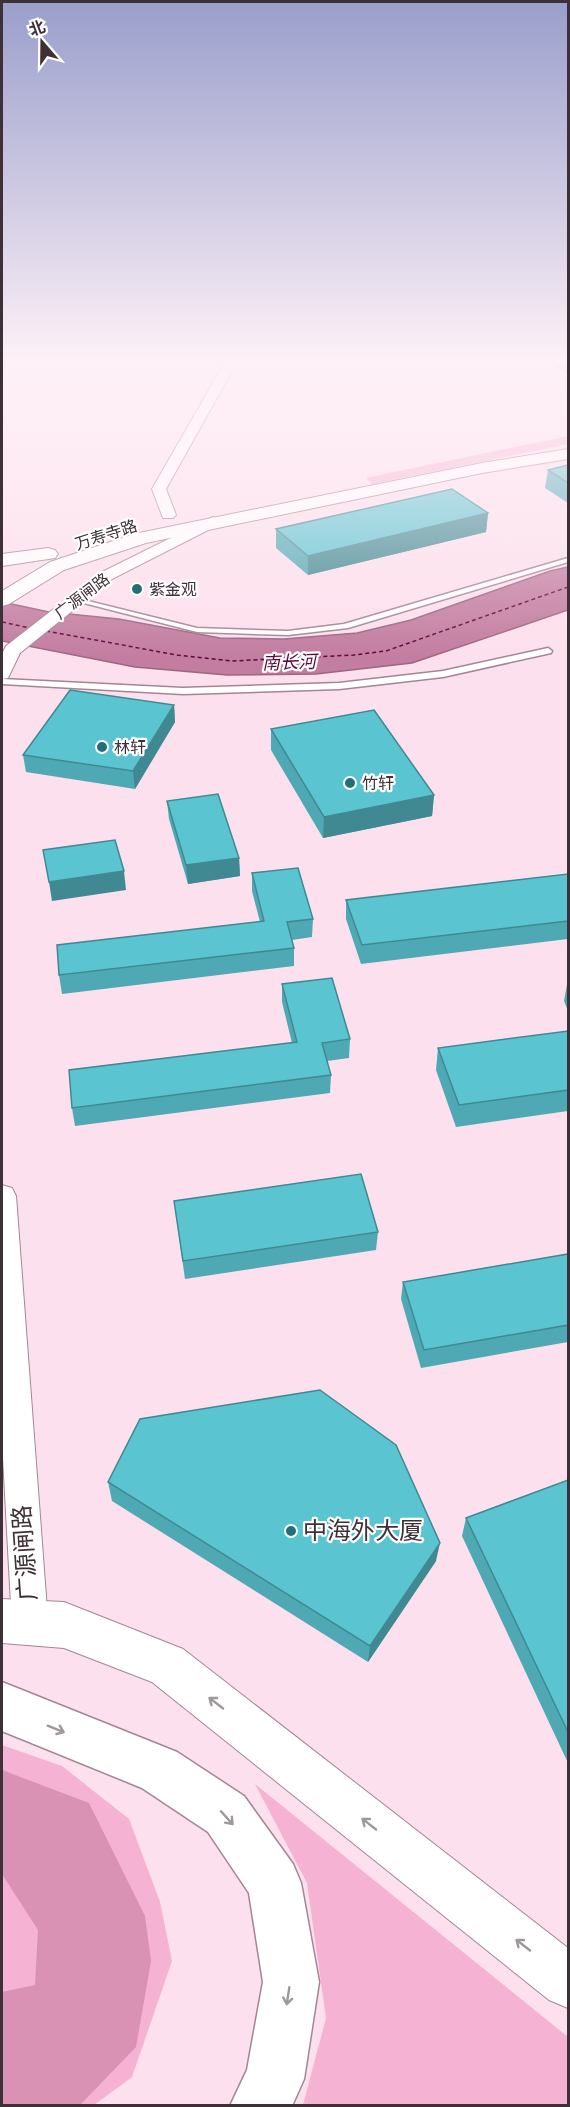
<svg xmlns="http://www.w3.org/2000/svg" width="570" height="2107" font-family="'DejaVu Sans','Noto Sans SC',sans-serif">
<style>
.green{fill:#f5b2d2}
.forest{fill:#d991b4}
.water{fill:#c37da0;stroke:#9b6680;stroke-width:1.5}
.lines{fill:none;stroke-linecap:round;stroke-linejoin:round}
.ferry{stroke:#5e073e;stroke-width:1.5;stroke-dasharray:4 3;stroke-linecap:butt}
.service-casing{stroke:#a58594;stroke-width:3}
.minor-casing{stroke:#a58594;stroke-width:2}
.tertiary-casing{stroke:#a58594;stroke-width:2}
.trunk-casing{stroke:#a58594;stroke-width:3}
.service{fill:#fff;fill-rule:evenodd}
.minor{fill:#fff;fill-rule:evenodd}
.tertiary{fill:#fff;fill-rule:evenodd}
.trunk{fill:#fff;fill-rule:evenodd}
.wall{fill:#4ea9b4}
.shaded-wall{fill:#408992}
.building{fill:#5bc4d1;stroke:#408992;stroke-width:1.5}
.oneway{stroke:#9e989b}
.poi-dot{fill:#246e77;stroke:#fff;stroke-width:2}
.labels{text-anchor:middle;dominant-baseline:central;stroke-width:4.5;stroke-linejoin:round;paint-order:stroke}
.far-street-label{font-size:16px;fill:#3e3037;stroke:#fff}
.far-poi-label{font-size:16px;fill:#3e3037;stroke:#fff;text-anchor:start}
.far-water-label{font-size:18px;font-style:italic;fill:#5e073e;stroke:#fff}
.near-poi-label{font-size:24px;fill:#3e3037;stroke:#fff;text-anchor:start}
.near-street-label{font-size:24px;fill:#3e3037;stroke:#fff}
</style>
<rect width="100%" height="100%" fill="#fde0ed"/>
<g class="green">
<polygon points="568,436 568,444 372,484 366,478"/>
<polygon points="2,1745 62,1766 129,1819 160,1902 172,1961 132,2077 94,2105 2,2106"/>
<polygon points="255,1784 568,2037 568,2105 303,2105 326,2018 307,1883"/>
</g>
<polygon class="forest" points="2,1770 89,1803 145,1916 151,1961 136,2047 80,2105 2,2105 2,1992 35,1985 38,1930 2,1874"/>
<polygon class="water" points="568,567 568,610 412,663 316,674 227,675 135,667 2,641 2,602 49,612 119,619 220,638 284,639 357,633 411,620 550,571"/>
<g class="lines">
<g class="ferry">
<polyline points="2,622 30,628"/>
<polyline points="46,631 177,655 232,661 354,655 386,651 568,587"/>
</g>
<g class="service-casing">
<g id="service">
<polygon points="568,558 568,562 348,628 288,635 197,632 72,600 76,598 197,628 288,631 344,624"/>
<polygon points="548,648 552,651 551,653 443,677 339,689 183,694 2,684 2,679 183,688 339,683 443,671"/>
</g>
</g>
<g class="minor-casing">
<g id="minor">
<polygon points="225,362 237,362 166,489 176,515 173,518 163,518 152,489"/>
<polygon points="213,517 221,522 218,525 112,579 20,653 8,678 2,679 2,654 6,646 100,573"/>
<polygon points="2,1185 12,1188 16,1196 48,1623 43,1636 30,1641 17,1636 12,1623 2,1439"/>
</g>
</g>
<g class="tertiary-casing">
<g id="tertiary">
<polygon points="568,449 568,459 482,473 146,543 64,570 9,604 2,606 2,591 50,562 134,534 482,463"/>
<polygon points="48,548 55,550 58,554 55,558 2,566 2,554"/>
<polygon points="2,1599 64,1602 183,1649 568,1948 568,2008 549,2000 152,1682 64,1648 2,1643"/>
</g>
</g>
<g class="trunk-casing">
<polygon id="trunk" points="2,1682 177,1752 244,1796 293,1864 301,1883 319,1982 304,2079 292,2106 230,2106 247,2070 263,1982 249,1893 208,1832 142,1788 2,1731"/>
</g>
<use href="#service" class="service"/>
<use href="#minor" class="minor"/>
<use href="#tertiary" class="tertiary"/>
<use href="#trunk" class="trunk"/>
</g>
<g class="wall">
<polygon points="549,362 568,362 568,374"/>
<polygon points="568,465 568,503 545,488 548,470"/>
<polygon points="488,513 486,532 308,575 276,548 276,529"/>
<polygon points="174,705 175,722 135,789 26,772 23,755"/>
<polygon points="271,729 434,795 432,816 323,838 271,750"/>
<polygon points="167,801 239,858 240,876 188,884 169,819"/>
<polygon points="252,873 313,919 312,937 292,940 294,948 294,966 62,994 59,975 260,922 252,891"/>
<polygon points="568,874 568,939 361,964 346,919 346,900"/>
<polygon points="568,979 568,1011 564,1001"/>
<polygon points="282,984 350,1039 349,1058 327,1061 331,1075 330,1093 75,1126 72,1108 292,1043 282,1002"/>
<polygon points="568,1031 568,1111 456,1127 436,1070 438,1048"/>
<polygon points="174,1201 378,1232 376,1250 185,1279"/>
<polygon points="568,1254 568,1342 421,1368 401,1299 403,1282"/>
<polygon points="568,1480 568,1763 462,1536 466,1518"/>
<polygon points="108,1482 436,1561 368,1662 112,1501"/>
</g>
<g class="shaded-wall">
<polygon points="488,513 486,532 308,575 308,556"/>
<polygon points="174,705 175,722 135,789 133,771"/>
<polygon points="434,795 432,816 323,838 324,817"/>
<polygon points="239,858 240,876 188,884 186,865"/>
<polygon points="124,871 126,890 52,901 49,882"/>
<polygon points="440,1543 436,1561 368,1662 370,1646"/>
</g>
<g class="building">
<polygon points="568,465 568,483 548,470"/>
<polygon points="452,489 488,513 308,556 276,529"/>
<polygon points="70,690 174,705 133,771 23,755"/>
<polygon points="374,710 434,795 324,817 271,729"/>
<polygon points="218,794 239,858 186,865 167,801"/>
<polygon points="115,840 124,871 49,882 43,850"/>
<polygon points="298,868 313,919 287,922 294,948 59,975 57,945 264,921 252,873"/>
<polygon points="568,874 568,921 362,945 346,900"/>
<polygon points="332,978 350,1039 322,1043 331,1075 72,1108 69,1070 297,1042 282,984"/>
<polygon points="568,1031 568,1090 459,1105 438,1048"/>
<polygon points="361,1174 378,1232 183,1261 174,1201"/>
<polygon points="568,1254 568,1325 424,1350 403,1282"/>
<polygon points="320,1390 396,1445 440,1543 370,1646 108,1482 140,1419"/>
<polygon points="568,1480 568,1732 466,1518"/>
</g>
<defs><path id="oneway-shaft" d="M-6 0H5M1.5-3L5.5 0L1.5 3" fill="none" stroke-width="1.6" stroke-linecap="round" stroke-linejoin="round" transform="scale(1.5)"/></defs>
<g class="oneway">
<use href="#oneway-shaft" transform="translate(216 1703) rotate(-142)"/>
<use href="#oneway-shaft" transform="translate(56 1729) rotate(22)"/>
<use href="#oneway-shaft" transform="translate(227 1818) rotate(48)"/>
<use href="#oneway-shaft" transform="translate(369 1824) rotate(-142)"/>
<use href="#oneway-shaft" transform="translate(523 1945) rotate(-142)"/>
<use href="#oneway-shaft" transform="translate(288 1996) rotate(99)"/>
</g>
<linearGradient id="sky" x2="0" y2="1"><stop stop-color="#999ecb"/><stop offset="0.55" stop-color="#fef1f7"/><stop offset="1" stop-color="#fef1f7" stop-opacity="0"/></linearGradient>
<rect width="570" height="657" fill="url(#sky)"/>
<g class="poi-dot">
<circle cx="137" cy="589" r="6"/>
<circle cx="102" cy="747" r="6"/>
<circle cx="350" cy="783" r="6"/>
<circle cx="291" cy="1531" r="6"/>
</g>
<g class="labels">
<g class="far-street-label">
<text transform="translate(106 535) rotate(-18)">万寿寺路</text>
<text transform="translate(82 596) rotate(-37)">广源闸路</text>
</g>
<g class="far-poi-label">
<text x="149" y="589">紫金观</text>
<text x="114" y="747">林轩</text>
<text x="362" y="783">竹轩</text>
</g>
<g class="far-water-label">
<text transform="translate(289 662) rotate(-2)">南长河</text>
</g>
<g class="near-poi-label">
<text x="303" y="1531">中海外大厦</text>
</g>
<g class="near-street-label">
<text transform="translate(25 1553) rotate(-94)">广源闸路</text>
</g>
</g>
<rect width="570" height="2107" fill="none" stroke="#3e3037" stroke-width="6"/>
<g transform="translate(42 42) rotate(340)" stroke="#ffffff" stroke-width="4.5" paint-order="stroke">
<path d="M0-4.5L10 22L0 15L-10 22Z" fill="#3e3037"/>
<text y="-9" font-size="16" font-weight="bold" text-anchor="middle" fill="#3e3037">北</text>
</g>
</svg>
